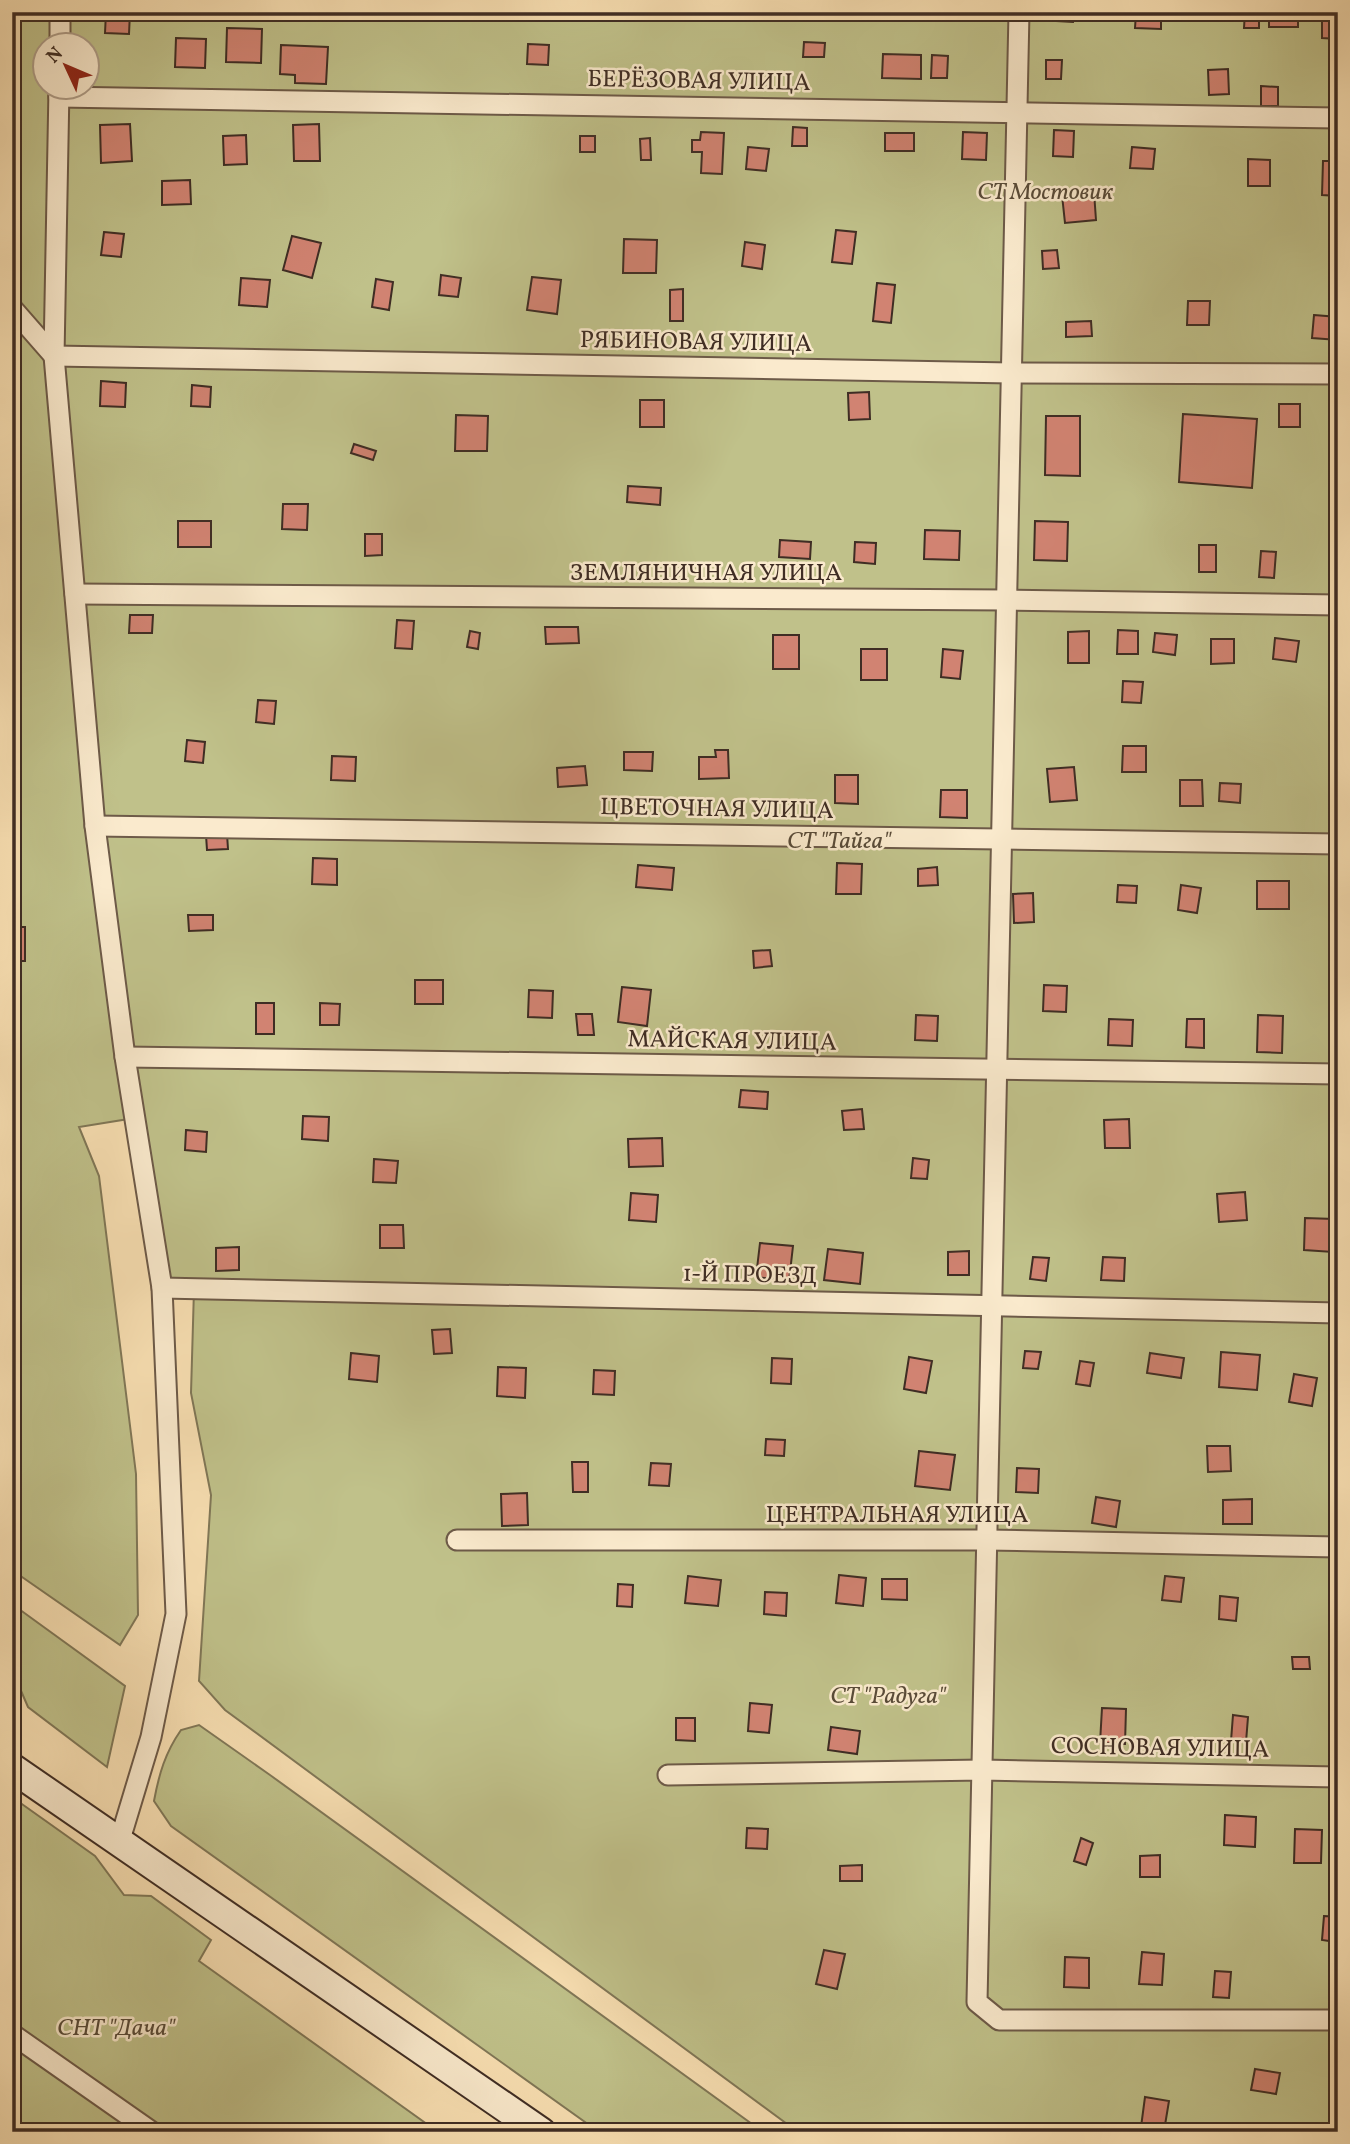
<svg xmlns="http://www.w3.org/2000/svg" width="1350" height="2144" font-family="Vollkorn,serif">
<style>
.green{fill:#c0c18a;stroke:#807757;stroke-width:2;fill-rule:evenodd}
.building{fill:#d18372;stroke:#3f2d24;stroke-width:2}
.lines{fill:none;stroke-linecap:round;stroke-linejoin:round}
.street-casing{stroke:#6d5a48;stroke-width:23}
.secondary-casing{stroke:#3f2d24;stroke-width:32}
.street{stroke:#faeacd;stroke-width:19}
.secondary{stroke:#faeacd;stroke-width:28}
.labels{text-anchor:middle;dominant-baseline:central;stroke-width:5;stroke-linejoin:round;paint-order:stroke}
.street-label{font-size:24px;fill:#3f2d24;stroke:#faeacd}
.park-label{font-size:24px;font-style:italic;fill:#594b38;stroke:#faeacd}
</style>
<rect width="100%" height="100%" fill="#f8dfb2"/>
<filter id="stains"><feTurbulence type="fractalNoise" baseFrequency=".00286" numOctaves="4"/><feColorMatrix values="0 0 0 0 .2 0 0 0 0 .09 0 0 0 0 .02 0 0 0 .5 -.17"/></filter>
<radialGradient id="worn" r=".72"><stop offset=".6" stop-color="#630" stop-opacity="0"/><stop offset="1" stop-color="#630" stop-opacity=".3"/></radialGradient>
<g class="green">
<path d="M12 12H1338V2132H798L225 1710 199 1681 211 1495 191 1393 194 1289 162 1288 135 1118 79 1127 99 1176 136 1474 138 1615 120 1645 12 1570ZM46 46H88V88H46Z"/>
<polygon points="12,1604 125,1686 107,1767 28,1707 12,1670"/>
<path d="M199 1725 270 1775 763 2132H599L171 1826 154 1801C159 1774 165 1753 181 1730Z"/>
<polygon points="12,1797 95,1856 124,1895 151,1896 211,1940 199,1961 438,2132 12,2132"/>
</g>
<g class="building">
<polygon points="106,12 130,12 129,34 105,33"/>
<polygon points="1040,12 1074,12 1073,22 1039,20"/>
<polygon points="1161,12 1161,29 1135,28 1136,13"/>
<polygon points="1245,12 1259,12 1259,28 1244,28"/>
<polygon points="1269,12 1298,13 1298,27 1269,27"/>
<polygon points="1322,12 1338,12 1338,39 1322,38"/>
<polygon points="227,28 262,29 261,63 226,62"/>
<polygon points="176,38 206,39 205,68 175,67"/>
<polygon points="804,42 825,43 824,57 803,57"/>
<polygon points="528,44 549,45 548,65 527,64"/>
<polygon points="281,45 328,47 326,84 295,83 295,75 280,74"/>
<polygon points="883,54 921,55 921,79 882,78"/>
<polygon points="932,55 948,56 947,78 931,78"/>
<polygon points="1046,60 1062,60 1061,79 1046,79"/>
<polygon points="1228,69 1229,94 1209,95 1208,70"/>
<polygon points="1261,86 1278,87 1278,106 1261,106"/>
<polygon points="130,124 132,161 101,163 100,125"/>
<polygon points="319,124 320,161 294,161 293,125"/>
<polygon points="793,127 807,128 807,146 792,146"/>
<polygon points="1054,130 1074,131 1073,157 1053,156"/>
<polygon points="701,132 724,133 722,174 701,173 702,152 692,152 692,140 700,140"/>
<polygon points="963,132 987,133 986,160 962,159"/>
<rect x="885" y="133" width="29" height="18"/>
<polygon points="246,135 247,164 224,165 223,136"/>
<rect x="580" y="136" width="15" height="16"/>
<polygon points="650,138 651,160 641,160 640,139"/>
<polygon points="748,147 769,149 766,171 746,169"/>
<polygon points="1132,147 1155,149 1153,169 1130,168"/>
<polygon points="1248,159 1270,160 1270,186 1248,186"/>
<polygon points="1323,161 1338,161 1338,196 1322,195"/>
<polygon points="190,180 191,204 162,205 162,181"/>
<polygon points="1094,192 1096,220 1065,223 1062,195"/>
<polygon points="836,230 856,232 852,264 832,262"/>
<polygon points="104,232 124,234 121,257 101,255"/>
<polygon points="292,236 321,243 312,278 283,270"/>
<polygon points="624,239 657,240 656,273 623,273"/>
<polygon points="745,242 765,245 762,269 742,266"/>
<polygon points="1057,250 1059,268 1043,269 1042,251"/>
<polygon points="441,275 461,278 458,297 439,295"/>
<polygon points="532,277 561,280 557,314 527,310"/>
<polygon points="241,278 270,280 267,307 239,305"/>
<polygon points="376,279 393,282 389,310 372,307"/>
<polygon points="877,283 895,285 891,323 873,321"/>
<polygon points="683,289 683,321 670,321 670,290"/>
<polygon points="1188,301 1210,301 1209,325 1187,325"/>
<polygon points="1314,315 1338,317 1338,340 1312,338"/>
<polygon points="1091,321 1092,336 1066,337 1066,322"/>
<polygon points="101,381 126,383 125,407 100,406"/>
<polygon points="192,385 211,387 210,407 191,406"/>
<polygon points="869,392 870,419 849,420 848,393"/>
<rect x="640" y="400" width="24" height="27"/>
<rect x="1279" y="404" width="21" height="23"/>
<polygon points="1183,414 1257,419 1252,488 1179,482"/>
<polygon points="456,415 488,416 487,451 455,451"/>
<polygon points="1046,416 1080,416 1080,476 1045,475"/>
<polygon points="354,444 376,451 373,460 351,453"/>
<polygon points="628,486 661,488 660,505 627,502"/>
<polygon points="283,504 308,504 307,530 282,529"/>
<rect x="178" y="521" width="33" height="26"/>
<polygon points="1035,521 1068,522 1067,561 1034,560"/>
<polygon points="925,530 960,531 959,560 924,559"/>
<polygon points="365,534 382,534 382,555 365,556"/>
<polygon points="780,540 811,542 810,559 779,557"/>
<polygon points="855,542 876,543 875,564 854,562"/>
<rect x="1199" y="545" width="17" height="27"/>
<polygon points="1261,551 1276,552 1274,578 1259,577"/>
<polygon points="130,615 153,615 152,633 129,633"/>
<polygon points="397,620 414,621 412,649 395,648"/>
<polygon points="545,627 578,627 579,643 546,644"/>
<polygon points="1118,630 1138,631 1138,654 1117,654"/>
<polygon points="470,631 480,633 478,649 467,647"/>
<polygon points="1089,631 1089,663 1068,663 1068,632"/>
<polygon points="1155,633 1177,635 1175,655 1153,652"/>
<rect x="773" y="635" width="26" height="34"/>
<polygon points="1275,638 1299,641 1296,662 1273,659"/>
<polygon points="1211,639 1234,639 1234,663 1211,664"/>
<rect x="861" y="649" width="26" height="31"/>
<polygon points="943,649 963,651 960,679 941,677"/>
<polygon points="1123,681 1143,682 1141,703 1122,702"/>
<rect x="12" y="684" width="7" height="34"/>
<polygon points="258,700 276,701 274,724 256,722"/>
<polygon points="187,740 205,742 203,763 185,761"/>
<polygon points="1123,746 1146,746 1146,772 1122,772"/>
<polygon points="715,750 728,750 729,778 699,779 699,757 716,757"/>
<polygon points="624,752 653,752 652,771 624,770"/>
<polygon points="332,756 356,757 355,781 331,780"/>
<polygon points="585,766 587,785 558,787 557,768"/>
<polygon points="1074,767 1077,800 1050,802 1047,769"/>
<polygon points="835,775 858,775 858,804 835,803"/>
<polygon points="1180,780 1202,780 1203,806 1180,806"/>
<polygon points="1220,783 1241,784 1240,803 1219,801"/>
<polygon points="941,790 967,790 967,818 940,817"/>
<polygon points="227,834 228,849 207,850 206,835"/>
<polygon points="313,858 337,859 337,885 312,884"/>
<polygon points="837,863 862,864 861,894 836,894"/>
<polygon points="638,865 674,868 672,890 636,887"/>
<polygon points="937,867 938,885 918,886 918,869"/>
<rect x="1257" y="881" width="32" height="28"/>
<polygon points="1118,885 1137,886 1136,903 1117,902"/>
<polygon points="1181,885 1201,888 1197,913 1178,910"/>
<polygon points="1033,893 1034,922 1014,923 1013,894"/>
<polygon points="188,915 213,915 213,930 189,931"/>
<rect x="12" y="927" width="13" height="34"/>
<polygon points="770,950 772,966 754,968 753,951"/>
<rect x="415" y="980" width="28" height="24"/>
<polygon points="1044,985 1067,986 1066,1012 1043,1011"/>
<polygon points="622,987 651,990 647,1026 618,1022"/>
<polygon points="529,990 553,991 552,1018 528,1017"/>
<rect x="256" y="1003" width="18" height="31"/>
<polygon points="320,1003 340,1004 339,1025 320,1025"/>
<polygon points="576,1014 592,1014 594,1035 578,1035"/>
<polygon points="916,1015 938,1016 937,1041 915,1040"/>
<polygon points="1258,1015 1283,1016 1282,1053 1257,1052"/>
<polygon points="1109,1019 1133,1020 1132,1046 1108,1045"/>
<polygon points="1187,1019 1204,1019 1204,1048 1186,1047"/>
<polygon points="741,1090 768,1092 767,1109 739,1107"/>
<polygon points="862,1109 864,1129 844,1130 842,1111"/>
<polygon points="303,1116 329,1117 328,1141 302,1139"/>
<polygon points="1129,1119 1130,1148 1105,1148 1104,1120"/>
<polygon points="186,1130 207,1132 206,1152 185,1150"/>
<polygon points="662,1138 663,1166 629,1167 628,1139"/>
<polygon points="913,1158 929,1160 927,1179 911,1178"/>
<polygon points="374,1159 398,1161 396,1183 373,1182"/>
<polygon points="1245,1192 1247,1220 1219,1222 1217,1194"/>
<polygon points="631,1193 658,1195 656,1222 629,1220"/>
<polygon points="1305,1218 1334,1219 1333,1252 1304,1250"/>
<polygon points="380,1225 403,1225 404,1248 380,1248"/>
<polygon points="760,1243 793,1246 789,1281 756,1277"/>
<polygon points="239,1247 239,1270 216,1271 216,1248"/>
<polygon points="828,1249 863,1253 860,1284 824,1280"/>
<polygon points="969,1251 969,1275 948,1275 948,1252"/>
<polygon points="1033,1257 1049,1258 1046,1281 1030,1279"/>
<polygon points="1103,1257 1125,1258 1124,1281 1101,1280"/>
<polygon points="450,1329 452,1353 434,1354 432,1330"/>
<polygon points="1025,1351 1041,1352 1038,1369 1023,1368"/>
<polygon points="1221,1352 1260,1355 1257,1390 1219,1387"/>
<polygon points="351,1353 379,1356 377,1382 349,1379"/>
<polygon points="1150,1353 1184,1358 1181,1378 1147,1373"/>
<polygon points="909,1357 932,1361 926,1393 904,1389"/>
<polygon points="772,1358 792,1359 791,1384 771,1383"/>
<polygon points="1080,1361 1094,1363 1090,1386 1076,1384"/>
<polygon points="498,1367 526,1368 525,1398 497,1396"/>
<polygon points="594,1370 615,1371 614,1395 593,1394"/>
<polygon points="1294,1374 1317,1378 1312,1406 1289,1402"/>
<polygon points="766,1439 785,1440 784,1456 765,1455"/>
<polygon points="1207,1446 1230,1446 1231,1471 1208,1472"/>
<polygon points="919,1451 955,1455 950,1490 915,1486"/>
<polygon points="572,1462 588,1462 588,1492 573,1492"/>
<polygon points="651,1463 671,1464 669,1486 649,1485"/>
<polygon points="1017,1468 1039,1469 1038,1493 1016,1492"/>
<polygon points="527,1493 528,1525 502,1526 501,1494"/>
<polygon points="1096,1497 1120,1501 1116,1527 1092,1523"/>
<polygon points="1252,1499 1252,1524 1223,1524 1223,1500"/>
<polygon points="839,1575 866,1578 863,1606 836,1603"/>
<polygon points="688,1576 721,1580 718,1606 685,1603"/>
<polygon points="1165,1576 1184,1578 1181,1602 1162,1600"/>
<polygon points="882,1579 907,1579 907,1600 882,1599"/>
<polygon points="618,1584 633,1585 632,1607 617,1606"/>
<polygon points="765,1592 787,1593 786,1616 764,1614"/>
<polygon points="1220,1596 1238,1598 1236,1621 1219,1619"/>
<polygon points="1338,1610 1338,1623 1331,1624 1330,1611"/>
<polygon points="1292,1657 1309,1657 1310,1669 1293,1669"/>
<polygon points="750,1703 772,1705 769,1733 748,1731"/>
<polygon points="1102,1708 1126,1709 1125,1744 1100,1743"/>
<polygon points="1233,1715 1248,1717 1246,1742 1231,1741"/>
<polygon points="676,1718 695,1718 695,1741 676,1740"/>
<polygon points="831,1727 860,1731 857,1754 828,1750"/>
<polygon points="1225,1815 1256,1817 1255,1847 1224,1845"/>
<polygon points="747,1828 768,1829 767,1849 746,1848"/>
<polygon points="1295,1829 1322,1830 1321,1863 1294,1863"/>
<polygon points="1081,1838 1093,1843 1086,1865 1074,1861"/>
<polygon points="1160,1855 1160,1877 1140,1877 1140,1856"/>
<polygon points="862,1865 862,1881 840,1881 840,1866"/>
<polygon points="1324,1916 1338,1917 1336,1942 1322,1940"/>
<polygon points="824,1950 845,1954 837,1989 816,1984"/>
<polygon points="1142,1952 1164,1954 1162,1985 1139,1984"/>
<polygon points="1065,1957 1089,1958 1089,1988 1064,1987"/>
<polygon points="1215,1971 1231,1972 1229,1998 1213,1997"/>
<polygon points="1255,2069 1280,2073 1276,2094 1251,2090"/>
<polygon points="1145,2097 1169,2101 1164,2131 1141,2127"/>
</g>
<g class="lines">
<g class="street-casing">
<g id="street">
<polyline points="1019,12 977,2002 999,2020 1338,2020"/>
<polyline points="60,46 60,12"/>
<polyline points="59,88 54,356 95,826 125,1057 162,1288 176,1614 151,1737 119,1843"/>
<polyline points="59,97 1338,118"/>
<polyline points="12,308 54,356"/>
<polyline points="54,356 1011,373 1338,374"/>
<polyline points="75,594 1007,600 1338,605"/>
<polyline points="95,826 1338,844"/>
<polyline points="125,1057 1338,1074"/>
<polyline points="162,1288 1338,1313"/>
<polyline points="457,1540 987,1540 1338,1547"/>
<polyline points="668,1775 982,1770 1338,1777"/>
<polyline points="12,2034 152,2132"/>
</g>
</g>
<g class="secondary-casing">
<polyline id="secondary" points="12,1768 541,2132"/>
</g>
<use href="#street" class="street"/>
<use href="#secondary" class="secondary"/>
</g>
<g class="labels">
<g class="street-label">
<text transform="translate(699 82) rotate(1)">БЕРЁЗОВАЯ УЛИЦА</text>
<text transform="translate(696 343) rotate(1)">РЯБИНОВАЯ УЛИЦА</text>
<text x="706" y="574">ЗЕМЛЯНИЧНАЯ УЛИЦА</text>
<text transform="translate(717 810) rotate(1)">ЦВЕТОЧНАЯ УЛИЦА</text>
<text transform="translate(732 1042) rotate(1)">МАЙСКАЯ УЛИЦА</text>
<text transform="translate(750 1276) rotate(1)">1-Й ПРОЕЗД</text>
<text x="897" y="1516">ЦЕНТРАЛЬНАЯ УЛИЦА</text>
<text transform="translate(1160 1749) rotate(1)">СОСНОВАЯ УЛИЦА</text>
</g>
<g class="park-label">
<text x="1045" y="193">СТ Мостовик</text>
<text x="839" y="842">СТ "Тайга"</text>
<text x="888" y="1697">СТ "Радуга"</text>
<text x="116" y="2029">СНТ "Дача"</text>
</g>
</g>
<rect width="1350" height="2144" fill="none" stroke="#f8dfb2" stroke-width="42"/>
<rect x="14" y="14" width="1322" height="2116" fill="none" stroke="#3f2d24" stroke-width="3.5"/>
<rect x="21" y="21" width="1308" height="2102" fill="none" stroke="#3f2d24" stroke-width="2"/>
<g transform="translate(66 66) rotate(314)"><circle r="33" fill="#faeacd" stroke="#af9e89" stroke-width="2"/>
<path d="M0-5L12 26L0 18L-12 26Z" fill="#8f2418"/>
<text y="-10" font-size="19" font-weight="bold" text-anchor="middle" fill="#3f2d24">N</text>
</g>
<rect width="100%" height="100%" filter="url(#stains)"/>
<rect width="100%" height="100%" fill="url(#worn)"/>
</svg>
